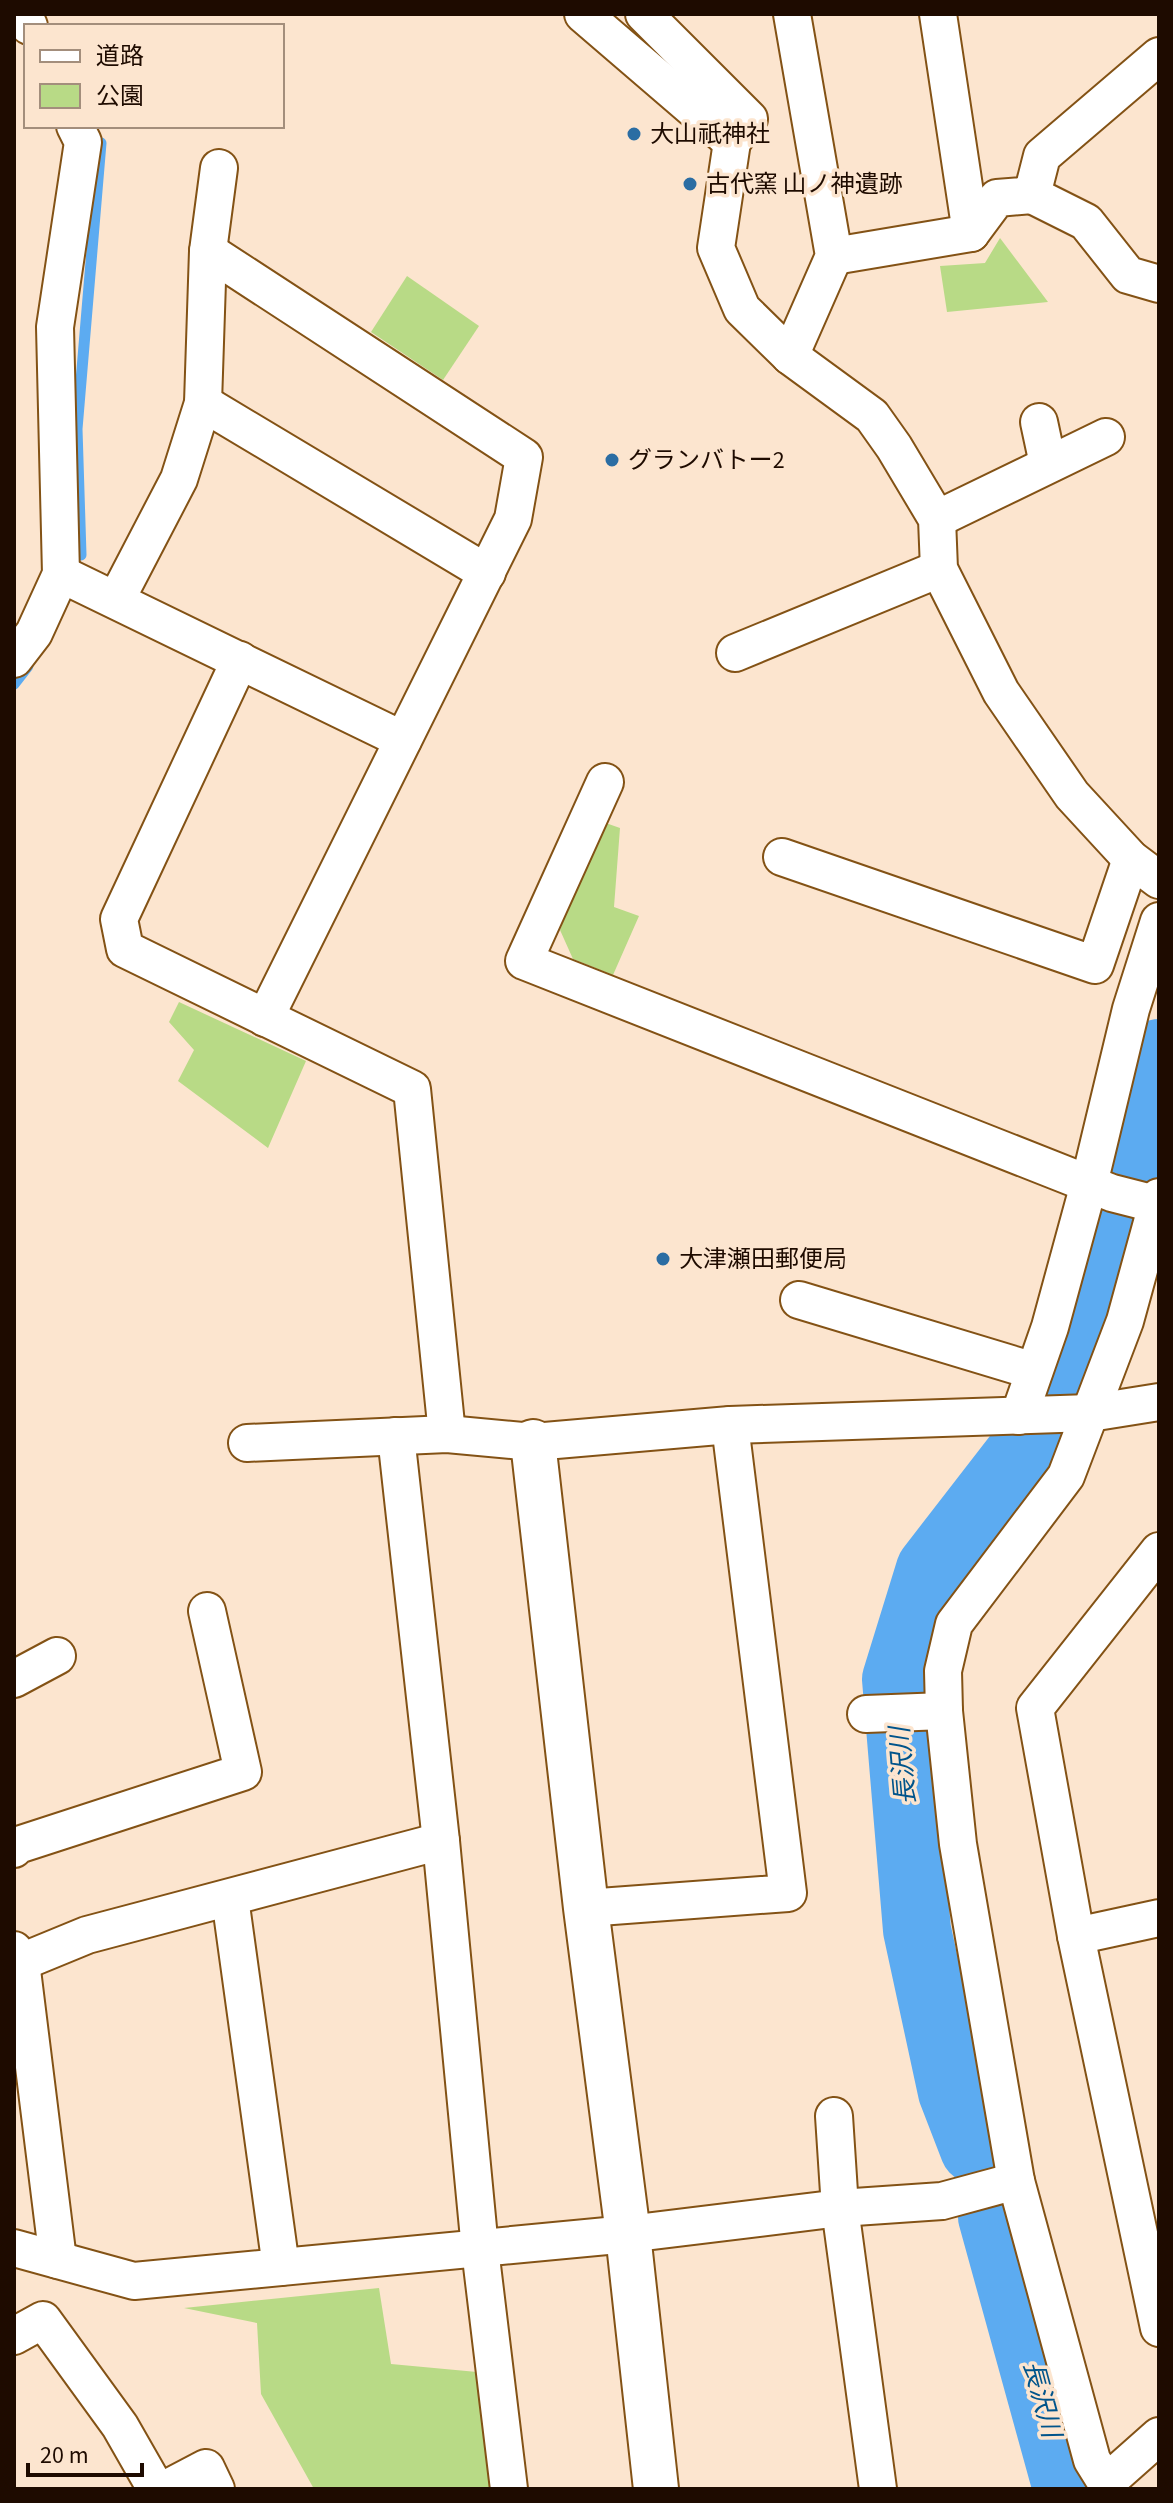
<svg xmlns="http://www.w3.org/2000/svg" width="1173" height="2503" font-family="'Source Sans 3','Noto Sans JP',sans-serif">
<style>
.green{fill:#b8da86}
.lines{fill:none;stroke-linecap:round;stroke-linejoin:round}
.stream{stroke:#5cabf1;stroke-width:11}
.river{stroke:#5cabf1;stroke-width:68}
.minor-casing{stroke:#835215;stroke-width:40}
.tertiary-casing{stroke:#835215;stroke-width:48}
.minor{stroke:#fff;stroke-width:36}
.tertiary{stroke:#fff;stroke-width:44}
.poi-dot{fill:#2b6da3;stroke:#fce5cf;stroke-width:3}
.labels{text-anchor:middle;dominant-baseline:central;stroke-width:7;stroke-linejoin:round;paint-order:stroke}
.poi-label{font-size:24px;fill:#1e0b00;stroke:#fce5cf;text-anchor:start}
.water-label{font-size:26px;font-style:italic;fill:#00548b;stroke:#fce5cf}
</style>
<rect width="100%" height="100%" fill="#fce5cf"/>
<g class="green">
<polygon points="1000,238 1048,302 947,312 940,266 985,263"/>
<polygon points="407,276 479,326 443,380 371,332"/>
<polygon points="600,821 620,828 614,907 639,916 613,975 573,959 560,930"/>
<polygon points="179,1002 306,1061 268,1148 178,1081 194,1050 169,1022"/>
<polygon points="379,2288 391,2364 477,2372 505,2489 314,2489 261,2394 257,2323 184,2308"/>
</g>
<g class="lines">
<g class="stream">
<polyline points="81,555 77,429 101,143"/>
<polyline points="14,684 28,666"/>
</g>
<g class="river">
<polyline points="1059,1381 1109,1246 1159,1053"/>
<polyline points="974,2149 952,2092 917,1930 896,1679 930,1569 1046,1419"/>
<polyline points="992,2217 1067,2489"/>
</g>
<g class="minor-casing">
<g id="minor">
<polyline points="583,14 732,142"/>
<polyline points="644,14 749,119 732,142 716,248 742,309 790,356 872,416 894,447 937,519 939,569 1001,692 1072,795 1131,859 1159,880"/>
<polyline points="938,14 971,233"/>
<polyline points="24,15 29,26"/>
<polyline points="1032,195 1086,222 1128,275 1159,284"/>
<polyline points="208,251 524,457 513,519 265,1018"/>
<polyline points="834,256 971,233 997,198 1032,195 1042,156 1159,56"/>
<polyline points="790,356 834,256 792,14"/>
<polyline points="203,403 487,573"/>
<polyline points="1039,422 1048,464"/>
<polyline points="937,519 1106,437"/>
<polyline points="61,574 403,740"/>
<polyline points="116,600 179,479 203,403 208,251 219,168"/>
<polyline points="735,653 939,569"/>
<polyline points="14,659 34,633 61,574 55,327 83,142 75,126"/>
<polyline points="240,660 119,919 125,949 412,1089 447,1434"/>
<polyline points="605,782 524,961 1112,1193 1159,1205"/>
<polyline points="782,857 1095,965 1131,859"/>
<polyline points="799,1300 1034,1371"/>
<polyline points="1019,1416 1050,1327 1089,1184 1131,1009 1159,921"/>
<polyline points="396,1436 441,1841 480,2249 509,2489"/>
<polyline points="247,1443 447,1434 533,1442 730,1425 1090,1413 1159,1402"/>
<polyline points="1159,1551 1035,1708 1076,1936 1159,2328"/>
<polyline points="14,1679 57,1656"/>
<polyline points="866,1714 944,1711"/>
<polyline points="14,1849 15,1846 243,1772 207,1611"/>
<polyline points="230,1898 281,2267"/>
<polyline points="586,1908 788,1893 730,1425"/>
<polyline points="1076,1936 1159,1918"/>
<polyline points="14,1950 21,1962 58,2260"/>
<polyline points="14,1965 87,1935 441,1841"/>
<polyline points="834,2116 840,2208 878,2489"/>
<polyline points="14,2248 134,2281 628,2234 840,2208 942,2201 1016,2181"/>
<polyline points="14,2336 43,2320 120,2426 156,2489"/>
<polyline points="1106,2483 1159,2436"/>
<polyline points="166,2489 206,2468 216,2489"/>
<polyline points="1110,2489 1092,2460 1016,2181 958,1844 944,1711 943,1671 954,1624 1066,1476 1125,1321 1159,1197"/>
</g>
</g>
<g class="tertiary-casing">
<polyline id="tertiary" points="533,1442 586,1908 628,2234 656,2489"/>
</g>
<use href="#minor" class="minor"/>
<use href="#tertiary" class="tertiary"/>
</g>
<g class="poi-dot">
<circle cx="634" cy="134" r="8"/>
<circle cx="690" cy="184" r="8"/>
<circle cx="612" cy="460" r="8"/>
<circle cx="663" cy="1259" r="8"/>
</g>
<g class="labels">
<g class="poi-label">
<text x="650" y="134">大山祇神社</text>
<text x="706" y="184">古代窯 山ノ神遺跡</text>
<text x="628" y="460">グランバトー2</text>
<text x="679" y="1259">大津瀬田郵便局</text>
</g>
<g class="water-label">
<text transform="translate(903 1766) rotate(-95)">長沢川</text>
<text transform="translate(1042 2399) rotate(75)">長沢川</text>
</g>
</g>
<rect width="1173" height="2503" fill="none" stroke="#1e0b00" stroke-width="32"/>
<rect x="24" y="24" width="260" height="104" fill="#fce5cf" stroke="#a38e7c" stroke-width="2"/>
<rect x="40" y="50" width="40" height="12" fill="#ffffff" stroke="#a38e7c" stroke-width="2"/>
<text x="96" y="64" font-size="24" fill="#1e0b00">道路</text>
<rect x="40" y="84" width="40" height="24" fill="#b8da86" stroke="#a38e7c" stroke-width="2"/>
<text x="96" y="104" font-size="24" fill="#1e0b00">公園</text>
<path d="M28 2463v12h114v-12" fill="none" stroke="#1e0b00" stroke-width="4"/>
<text x="40" y="2463" font-size="24" fill="#1e0b00" stroke="#fce5cf" stroke-width="6" paint-order="stroke">20 m</text>
</svg>
